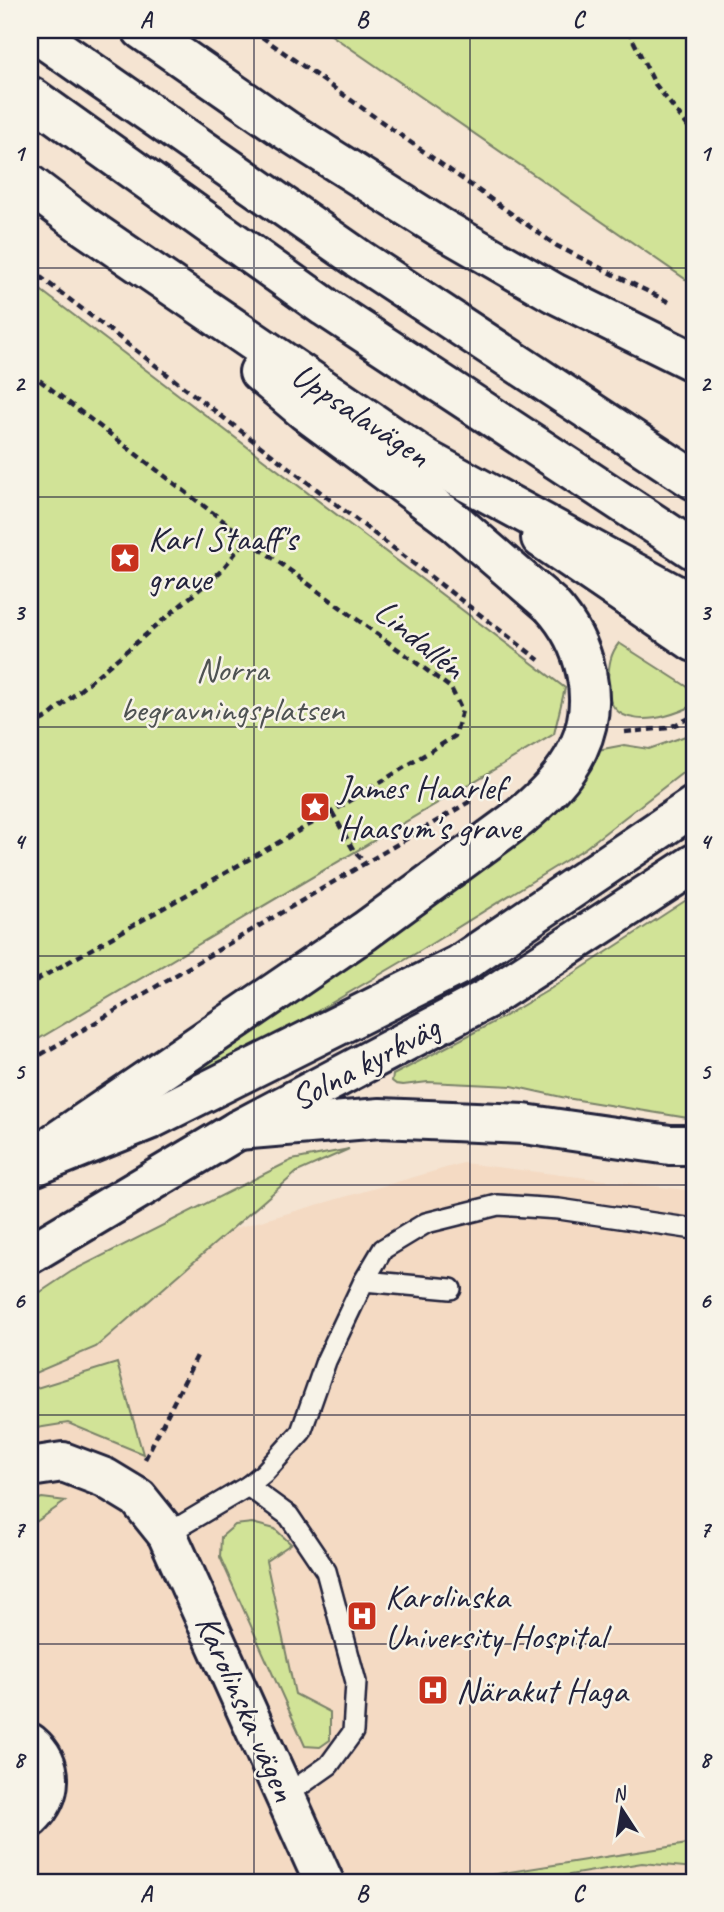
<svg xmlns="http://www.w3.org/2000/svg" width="724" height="1912" font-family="Caveat,sans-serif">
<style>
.built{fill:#f4dac3}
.green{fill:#d1e397;stroke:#7a8269;stroke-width:2}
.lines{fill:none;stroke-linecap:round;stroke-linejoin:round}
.lane-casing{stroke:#22223b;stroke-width:24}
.street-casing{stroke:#22223b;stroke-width:44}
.secondary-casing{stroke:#22223b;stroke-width:44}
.primary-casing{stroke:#22223b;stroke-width:44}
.highway-casing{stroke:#22223b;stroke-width:44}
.path{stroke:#22223b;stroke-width:4.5;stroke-dasharray:7 5;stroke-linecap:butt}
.lane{stroke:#f7f3e8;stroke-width:19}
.street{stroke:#f7f3e8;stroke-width:38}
.secondary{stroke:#f7f3e8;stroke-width:38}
.primary{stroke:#f7f3e8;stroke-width:38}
.highway{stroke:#f7f3e8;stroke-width:38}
.highway-bridge-casing{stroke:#22223b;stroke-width:44;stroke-linecap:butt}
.highway-bridge{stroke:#f7f3e8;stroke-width:38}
.grid{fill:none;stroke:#22223b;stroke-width:2;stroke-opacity:0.55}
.labels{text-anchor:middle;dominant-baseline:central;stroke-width:5;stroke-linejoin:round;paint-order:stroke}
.street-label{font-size:35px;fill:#22223b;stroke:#f7f3e8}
.poi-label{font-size:35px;fill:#22223b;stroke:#f7f3e8;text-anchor:start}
.park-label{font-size:35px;fill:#4e5252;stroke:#f7f3e8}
.neatline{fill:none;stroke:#22223b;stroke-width:2.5}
.grid-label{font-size:23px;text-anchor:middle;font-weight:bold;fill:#22223b}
</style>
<rect width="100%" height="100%" fill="#f5e4d2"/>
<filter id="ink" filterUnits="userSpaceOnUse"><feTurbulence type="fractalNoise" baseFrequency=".0143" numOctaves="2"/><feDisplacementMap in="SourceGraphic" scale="14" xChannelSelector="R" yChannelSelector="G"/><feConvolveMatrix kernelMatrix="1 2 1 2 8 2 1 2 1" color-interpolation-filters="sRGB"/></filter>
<g filter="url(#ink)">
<polygon class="built" points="463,1163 694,1191 694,1882 30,1882 30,1351 156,1251"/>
<g class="green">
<polygon points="324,30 694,30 694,285"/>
<polygon points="30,282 565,688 554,734 30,1044"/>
<path d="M619 643 694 691V705C662 722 603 733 608 679 609 665 610 654 619 643Z"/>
<polygon points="694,733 694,764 584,849 410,957 270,1039 190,1078 150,1092 589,768 598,750 624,745 649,749"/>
<polygon points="694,895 694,1119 566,1098 512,1086 428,1082 403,1085 396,1084 392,1081 393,1075 498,1020 547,991"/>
<polygon points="349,1149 297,1172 96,1347 30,1375 30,1299 72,1271 292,1160"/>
<polygon points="117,1363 143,1454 68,1423 30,1429 30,1390"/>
<polygon points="42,1498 66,1501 30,1526 30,1502"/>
<polygon points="252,1523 275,1529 291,1544 266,1561 295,1694 330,1712 330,1740 320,1747 305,1746 220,1557 221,1537 235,1525"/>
<polygon points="694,1843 694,1868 642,1863 527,1882 446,1882"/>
</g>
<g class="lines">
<g class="lane-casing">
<g id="lane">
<polyline points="364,1281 451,1289"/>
<polyline points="248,1486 289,1516 326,1571 356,1682 353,1732 329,1765 285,1796"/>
<polyline points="167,1534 248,1486 264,1473 301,1432 326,1361 364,1281 383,1249 426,1223 498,1205 559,1209 694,1229"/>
</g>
</g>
<g class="street-casing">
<g id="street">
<polyline points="30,1467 63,1462 105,1478 138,1498 167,1534 324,1882"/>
<path d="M30 1743C55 1764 53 1796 30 1818"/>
</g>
</g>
<g class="secondary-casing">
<g id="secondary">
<polyline points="35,1166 149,1120 459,965 694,806"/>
<polyline points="30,1254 238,1130 488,998 694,864"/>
</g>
</g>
<g class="primary-casing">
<g id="primary">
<polyline points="541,538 694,642"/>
<polyline points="238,1130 380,1118 524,1124 670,1145 694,1145"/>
</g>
</g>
<g class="highway-casing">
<g id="highway">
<polyline points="31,30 359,259 694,480"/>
<polyline points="142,30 286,130 441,228 554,293 694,362"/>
<polyline points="30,96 325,307 694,550"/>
<polyline points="30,185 83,225 427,460 694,605"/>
<polyline points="259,372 305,411 456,523 551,605"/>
<polyline points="30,1160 365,931 519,818"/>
</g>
</g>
<g class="path">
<polyline points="252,30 557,246 669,302"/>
<polyline points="628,30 655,84 690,129 694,129"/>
<polyline points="30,269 539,660"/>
<polyline points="30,373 247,539 451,688 462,711 455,736 332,812 30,984"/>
<polyline points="30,726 48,717 220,572 247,539"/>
<polyline points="625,732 668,728 694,716"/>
<polyline points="332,812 354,851 365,863"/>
<polyline points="30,1061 474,799"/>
<polyline points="145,1459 198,1354"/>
</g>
<use href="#lane" class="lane"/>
<use href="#street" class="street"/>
<use href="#secondary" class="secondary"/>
<use href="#primary" class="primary"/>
<use href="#highway" class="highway"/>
<g class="highway-bridge-casing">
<path id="highway-bridge" d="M519 818C542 799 565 777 578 749 601 701 586 643 551 605"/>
</g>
<use href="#highway-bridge" class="highway-bridge"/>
</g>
</g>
<path class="grid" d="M254 30V1882M470 30V1882M30 268H694M30 497H694M30 727H694M30 956H694M30 1185H694M30 1415H694M30 1644H694"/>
<defs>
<g id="sight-square" transform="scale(1.575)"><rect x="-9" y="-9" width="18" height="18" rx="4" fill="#c8321e" stroke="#f7f3e8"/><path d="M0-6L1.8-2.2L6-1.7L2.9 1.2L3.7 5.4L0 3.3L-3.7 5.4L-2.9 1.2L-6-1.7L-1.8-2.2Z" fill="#fff"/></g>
<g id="hospital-square" transform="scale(1.575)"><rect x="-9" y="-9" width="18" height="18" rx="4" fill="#c8321e" stroke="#f7f3e8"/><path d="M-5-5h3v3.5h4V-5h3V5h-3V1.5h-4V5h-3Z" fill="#fff"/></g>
</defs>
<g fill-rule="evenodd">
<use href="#sight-square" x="125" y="558"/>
<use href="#sight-square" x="315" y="807"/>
<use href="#hospital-square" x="362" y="1616"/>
<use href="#hospital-square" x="433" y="1690"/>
</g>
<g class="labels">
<g class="street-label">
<text transform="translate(361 415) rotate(34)">Uppsalavägen</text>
<text transform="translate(420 639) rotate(39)">Lindallén</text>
<text transform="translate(365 1063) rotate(-28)">Solna kyrkväg</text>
<text transform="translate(246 1708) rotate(66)">Karolinska vägen</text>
</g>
<g class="poi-label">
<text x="148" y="538">Karl Staaff's<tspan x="148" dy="40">grave</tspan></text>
<text x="338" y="787">James Haarlef<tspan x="338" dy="40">Haasum's grave</tspan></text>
<text x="385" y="1596">Karolinska<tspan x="385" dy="40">University Hospital</tspan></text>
<text x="456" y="1690">Närakut Haga</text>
</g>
<g class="park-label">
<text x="232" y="669">Norra<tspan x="232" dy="40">begravningsplatsen</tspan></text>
</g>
</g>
<rect width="724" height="1912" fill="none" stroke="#f7f3e8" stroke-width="77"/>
<g transform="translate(622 1810) rotate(348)" stroke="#f7f3e8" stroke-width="5" paint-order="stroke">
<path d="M0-5L12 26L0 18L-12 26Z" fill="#22223b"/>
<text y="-10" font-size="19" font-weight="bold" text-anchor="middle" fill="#22223b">N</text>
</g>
<rect x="38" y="38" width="648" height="1836" class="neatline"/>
<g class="grid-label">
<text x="146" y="27">A</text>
<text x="362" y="27">B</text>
<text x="578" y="27">C</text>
<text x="19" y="161">1</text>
<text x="705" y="161">1</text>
<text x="19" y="391">2</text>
<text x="705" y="391">2</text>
<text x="19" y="620">3</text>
<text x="705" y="620">3</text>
<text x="19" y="849">4</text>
<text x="705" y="849">4</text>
<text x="19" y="1079">5</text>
<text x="705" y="1079">5</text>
<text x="19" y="1308">6</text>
<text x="705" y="1308">6</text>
<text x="19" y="1537">7</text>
<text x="705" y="1537">7</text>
<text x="19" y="1767">8</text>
<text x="705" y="1767">8</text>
<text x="146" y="1901">A</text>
<text x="362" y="1901">B</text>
<text x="578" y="1901">C</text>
</g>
</svg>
